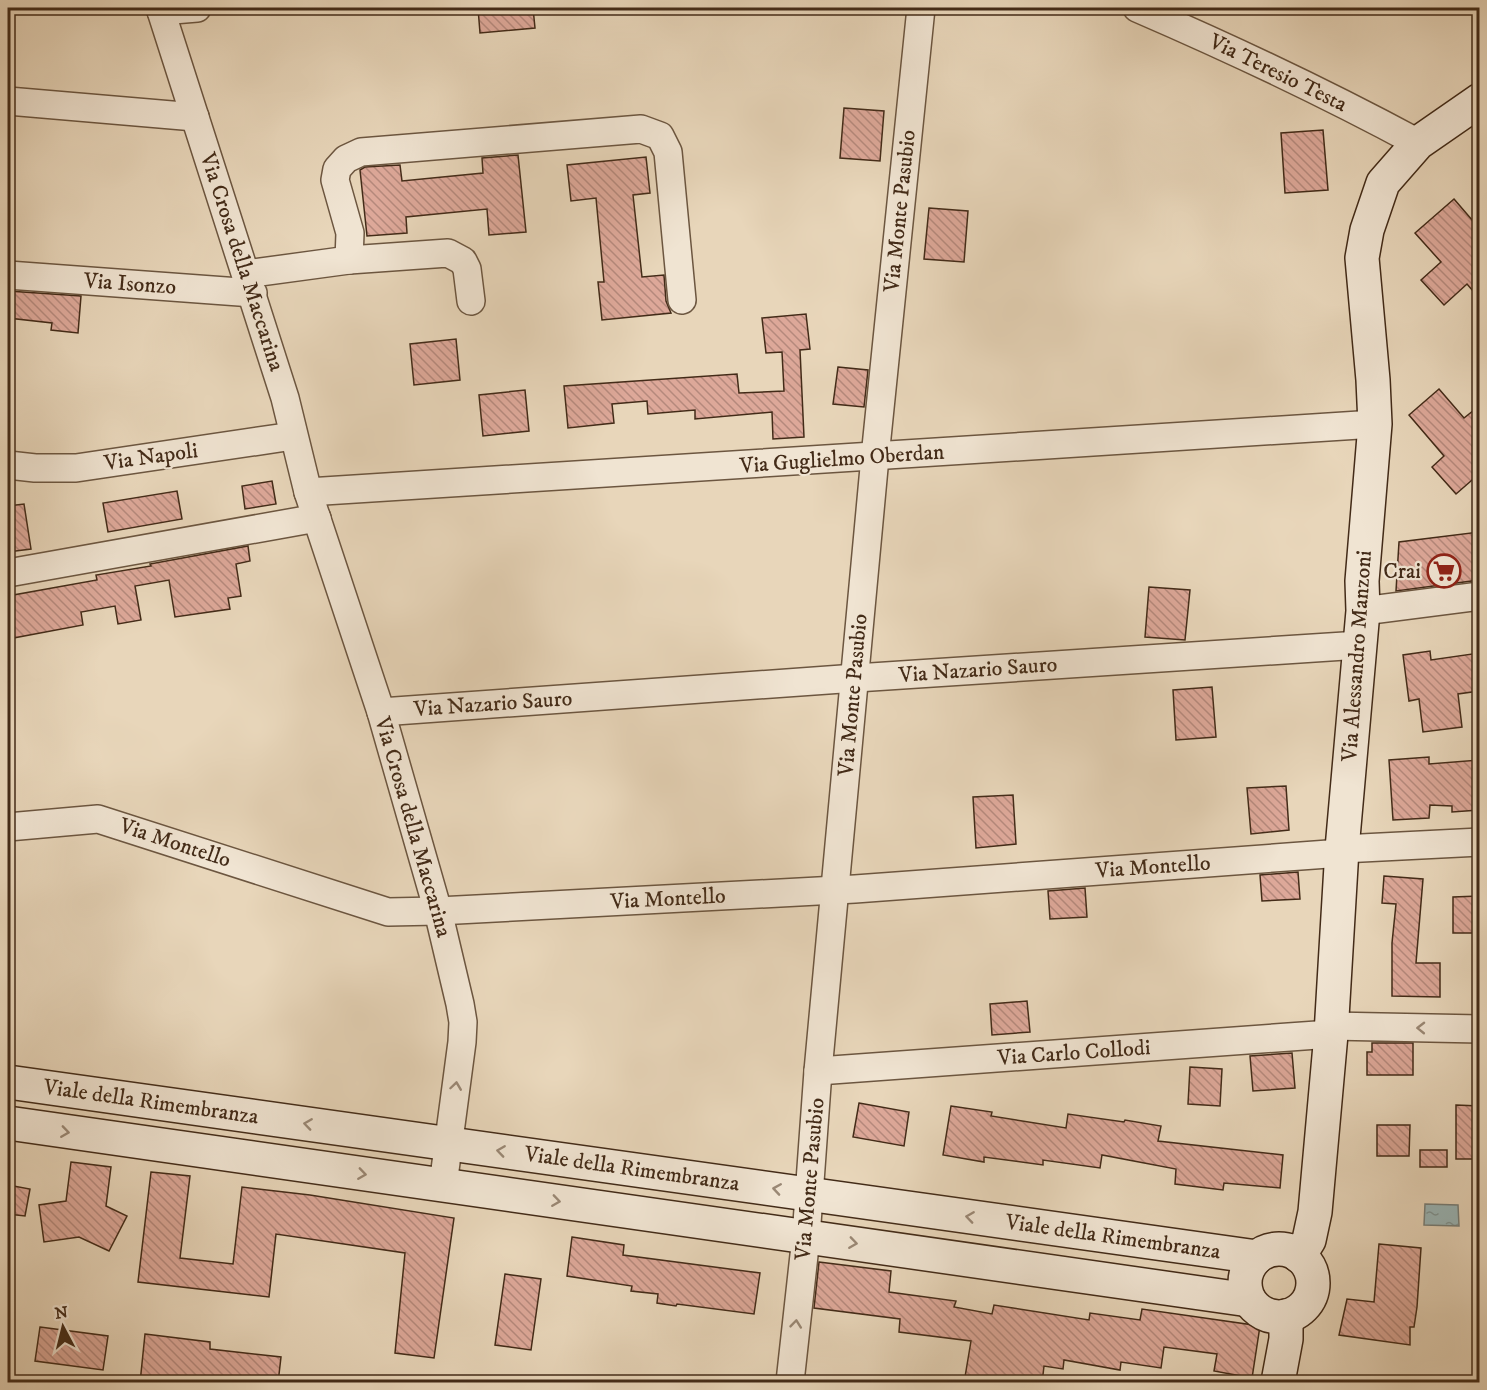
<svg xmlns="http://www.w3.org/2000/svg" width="1487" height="1390" font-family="'IM FELL DW Pica',serif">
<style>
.water{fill:url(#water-ripples);stroke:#777f79;stroke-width:1.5}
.building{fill:url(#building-back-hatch);stroke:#432b18;stroke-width:1.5}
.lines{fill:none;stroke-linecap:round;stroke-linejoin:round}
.street-casing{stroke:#6c5640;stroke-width:30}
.secondary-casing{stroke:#432b18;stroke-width:36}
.street{stroke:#f0e4d2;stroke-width:27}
.secondary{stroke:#f0e4d2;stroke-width:33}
.oneway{stroke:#9a8875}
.labels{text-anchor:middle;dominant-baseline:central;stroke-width:4.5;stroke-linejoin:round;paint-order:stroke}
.street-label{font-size:22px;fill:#432b18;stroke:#f0e4d2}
.poi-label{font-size:22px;fill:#432b18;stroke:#f0e4d2;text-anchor:end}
</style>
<defs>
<pattern id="water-ripples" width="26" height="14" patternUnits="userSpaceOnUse" patternTransform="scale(1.5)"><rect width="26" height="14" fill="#9ab7b9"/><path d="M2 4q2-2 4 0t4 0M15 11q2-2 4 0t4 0" fill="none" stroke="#7f9595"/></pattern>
<pattern id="building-back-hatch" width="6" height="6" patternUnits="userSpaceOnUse" patternTransform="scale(1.5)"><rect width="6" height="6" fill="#dda899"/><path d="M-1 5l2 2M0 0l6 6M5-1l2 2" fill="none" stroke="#b5897c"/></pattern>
</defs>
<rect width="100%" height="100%" fill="#e8d6ba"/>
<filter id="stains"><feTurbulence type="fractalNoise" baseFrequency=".00333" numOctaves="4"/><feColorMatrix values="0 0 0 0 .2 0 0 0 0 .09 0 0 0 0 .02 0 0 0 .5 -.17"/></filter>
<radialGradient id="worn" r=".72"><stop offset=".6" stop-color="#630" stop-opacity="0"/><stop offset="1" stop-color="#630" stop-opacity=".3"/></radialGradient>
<polygon class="water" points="1425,1204 1458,1205 1459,1226 1424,1225"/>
<g class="building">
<polygon points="478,8 533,8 535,28 480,33"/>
<polygon points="844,108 884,111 880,161 840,158"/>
<polygon points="1323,130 1328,190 1285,193 1281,133"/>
<polygon points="518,155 526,232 489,235 487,209 406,217 407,233 367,236 360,170 365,167 400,165 402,181 483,173 482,158"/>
<polygon points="646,157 650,193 633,195 642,277 664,275 666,301 671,313 602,320 598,282 604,282 596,198 571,201 567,165"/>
<polygon points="1454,199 1479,228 1479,298 1467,284 1444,305 1421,280 1441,262 1415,233"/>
<polygon points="929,208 968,211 964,262 924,259"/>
<polygon points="8,291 81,296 78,333 51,330 52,323 8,318"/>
<polygon points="806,314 810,349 800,350 804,437 773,439 772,412 695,419 695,410 648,414 647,401 612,404 614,423 568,428 564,386 737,374 739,393 784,391 782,352 766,353 762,318"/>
<polygon points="456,339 460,380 414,385 410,344"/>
<polygon points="838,367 868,370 864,407 833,404"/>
<polygon points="1439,389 1464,418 1479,406 1479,474 1456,494 1432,467 1444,456 1409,415"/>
<polygon points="525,390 529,431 483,436 479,395"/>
<polygon points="272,481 276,504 245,509 242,486"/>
<polygon points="177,491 182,519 108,532 103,503"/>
<polygon points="24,504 31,549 8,552 8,506"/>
<polygon points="1479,532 1479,580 1396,591 1399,542"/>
<polygon points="248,546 250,561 236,564 241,596 228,598 230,609 175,617 169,580 135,586 141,620 118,624 115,606 81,612 83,625 8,639 8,596 97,580 96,575 151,566 150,564"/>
<polygon points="1149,587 1190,590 1185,640 1145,637"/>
<polygon points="1430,651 1431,660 1479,653 1479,691 1458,694 1462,727 1423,732 1419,699 1409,701 1403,655"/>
<polygon points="1212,687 1216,737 1176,740 1173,690"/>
<polygon points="1429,757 1429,764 1479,760 1479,810 1452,812 1452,806 1430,805 1429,818 1393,820 1389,760"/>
<polygon points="1286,786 1289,830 1251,834 1247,788"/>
<polygon points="1013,795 1016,844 976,848 973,797"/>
<polygon points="1298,872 1300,899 1262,901 1260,875"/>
<polygon points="1384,876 1423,879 1416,963 1440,963 1440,997 1392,996 1392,943 1396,904 1382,903"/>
<polygon points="1085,888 1087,917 1050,919 1048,891"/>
<polygon points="1479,896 1479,933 1453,933 1453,897"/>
<polygon points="1027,1001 1030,1032 992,1035 990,1004"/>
<polygon points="1372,1043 1413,1043 1413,1075 1367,1075 1367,1052 1372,1052"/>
<polygon points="1292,1053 1295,1088 1253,1091 1250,1056"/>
<polygon points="1190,1067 1222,1069 1220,1106 1188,1104"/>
<polygon points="859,1103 909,1112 904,1146 853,1137"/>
<polygon points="1456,1105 1479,1106 1479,1159 1456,1159"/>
<polygon points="951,1106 992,1112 991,1116 1066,1128 1068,1114 1124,1122 1125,1120 1161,1126 1158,1141 1283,1155 1280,1188 1224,1183 1223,1190 1175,1184 1176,1169 1102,1155 1100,1168 1043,1160 1043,1165 984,1157 984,1162 943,1155"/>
<polygon points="1377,1125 1410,1125 1409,1156 1377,1156"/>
<rect x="1420" y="1150" width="27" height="17"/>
<polygon points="71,1162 111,1167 106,1206 127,1216 109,1251 79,1237 44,1242 39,1205 66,1201"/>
<polygon points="151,1172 190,1176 180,1258 233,1264 242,1187 310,1195 454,1218 434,1358 395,1353 405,1253 276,1234 269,1297 138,1282"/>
<polygon points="8,1185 30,1189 25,1216 8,1214"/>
<polygon points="572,1237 624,1245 623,1255 760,1273 754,1314 677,1304 676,1306 657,1303 658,1294 631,1291 632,1286 567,1276"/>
<polygon points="1379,1244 1421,1248 1417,1307 1414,1327 1410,1327 1410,1345 1339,1335 1347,1299 1374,1302"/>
<polygon points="819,1262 891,1271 889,1292 956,1301 954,1307 992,1314 994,1305 1089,1320 1090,1313 1140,1320 1142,1309 1260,1326 1252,1378 1214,1371 1217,1354 1164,1347 1161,1368 1121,1362 1120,1370 1064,1360 1063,1369 1044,1366 1042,1383 964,1383 971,1341 899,1332 900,1319 814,1308"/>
<polygon points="505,1274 541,1279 531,1350 495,1345"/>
<polygon points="40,1327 108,1336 103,1370 35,1361"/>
<polygon points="145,1334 210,1342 210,1349 281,1357 278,1383 140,1383"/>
</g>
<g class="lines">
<g class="street-casing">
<g id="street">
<polyline points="160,8 285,398 308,492 381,712 438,911 460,1004 463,1022 462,1042 443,1185"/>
<path d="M1137 8C1232 49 1327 94 1418 143"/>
<polyline points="161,11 197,8"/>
<polyline points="8,101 195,117"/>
<polyline points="349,260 350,233 335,180 337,169 346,159 361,152 641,129 660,136 668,152 682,300"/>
<polyline points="246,274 349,260 448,253 463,261 467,269 471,301"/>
<polyline points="8,275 253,293"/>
<polyline points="8,465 35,468 76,468 293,436"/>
<polyline points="308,492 1375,424"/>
<polyline points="8,573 317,518"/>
<polyline points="1363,611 1480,596"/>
<polyline points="381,712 856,678 1360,645"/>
<polyline points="8,827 98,819 388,912 438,911 855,889 1342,853"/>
<polyline points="1342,849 1480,842"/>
<polyline points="1331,1026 1480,1029"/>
<polyline points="818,1071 1331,1034"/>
<polyline points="790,1382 806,1237 818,1071 875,457 921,8"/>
</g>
</g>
<g class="secondary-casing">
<g id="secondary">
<polyline points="8,1082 1257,1257"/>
<polyline points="8,1123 1249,1300"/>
<circle cx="1279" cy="1283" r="34"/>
<polyline points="1299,1256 1309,1240 1315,1212 1331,1034 1342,849 1363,611 1362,581 1375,424 1373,380 1362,258 1367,230 1383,183 1418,143 1480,100"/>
<polyline points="1278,1382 1286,1339 1286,1316"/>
</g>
</g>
<use href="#street" class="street"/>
<use href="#secondary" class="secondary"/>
</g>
<defs><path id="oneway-chevron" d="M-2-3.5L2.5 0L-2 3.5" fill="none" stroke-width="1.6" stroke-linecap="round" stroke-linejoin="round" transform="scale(1.5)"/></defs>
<g class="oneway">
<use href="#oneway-chevron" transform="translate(1421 1028) rotate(-179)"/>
<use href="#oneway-chevron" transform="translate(456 1086) rotate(-82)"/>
<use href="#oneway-chevron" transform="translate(308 1124) rotate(-172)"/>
<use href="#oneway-chevron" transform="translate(65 1132) rotate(8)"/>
<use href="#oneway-chevron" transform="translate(501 1151) rotate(-172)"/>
<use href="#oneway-chevron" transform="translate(362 1174) rotate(8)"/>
<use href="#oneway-chevron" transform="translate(777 1189) rotate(-171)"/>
<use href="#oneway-chevron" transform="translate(556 1201) rotate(8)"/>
<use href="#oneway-chevron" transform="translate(970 1217) rotate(-172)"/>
<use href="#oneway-chevron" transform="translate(853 1243) rotate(8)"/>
<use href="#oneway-chevron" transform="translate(796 1324) rotate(-84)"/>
</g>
<defs>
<g id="supermarket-ring" transform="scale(1.725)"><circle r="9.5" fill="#f0e4d2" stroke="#8f2418" stroke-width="1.5"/><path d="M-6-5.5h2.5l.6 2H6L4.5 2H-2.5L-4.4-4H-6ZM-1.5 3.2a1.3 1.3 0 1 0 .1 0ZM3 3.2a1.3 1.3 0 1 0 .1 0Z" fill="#8f2418"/></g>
</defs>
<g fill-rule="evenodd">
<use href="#supermarket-ring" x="1444" y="571"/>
</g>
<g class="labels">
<g class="street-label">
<text transform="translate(1278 73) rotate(26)">Via Teresio Testa</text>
<text transform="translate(900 211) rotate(-84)">Via Monte Pasubio</text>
<text transform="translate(242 262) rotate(72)">Via Crosa della Maccarina</text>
<text transform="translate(130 284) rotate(4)">Via Isonzo</text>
<text transform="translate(151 457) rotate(-8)">Via Napoli</text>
<text transform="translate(842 459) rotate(-4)">Via Guglielmo Oberdan</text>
<text transform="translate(1357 656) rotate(-86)">Via Alessandro Manzoni</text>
<text transform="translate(978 670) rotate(-4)">Via Nazario Sauro</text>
<text transform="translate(853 695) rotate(-85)">Via Monte Pasubio</text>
<text transform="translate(493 704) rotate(-4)">Via Nazario Sauro</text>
<text transform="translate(413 827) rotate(74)">Via Crosa della Maccarina</text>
<text transform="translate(175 843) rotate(18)">Via Montello</text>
<text transform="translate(1153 867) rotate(-4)">Via Montello</text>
<text transform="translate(668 899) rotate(-3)">Via Montello</text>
<text transform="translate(1074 1053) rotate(-4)">Via Carlo Collodi</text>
<text transform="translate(151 1102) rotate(8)">Viale della Rimembranza</text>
<text transform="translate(632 1169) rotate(8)">Viale della Rimembranza</text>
<text transform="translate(810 1179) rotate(-85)">Via Monte Pasubio</text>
<text transform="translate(1113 1237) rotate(8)">Viale della Rimembranza</text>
</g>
<g class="poi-label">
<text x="1421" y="571">Crai</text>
</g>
</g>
<rect width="1487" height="1390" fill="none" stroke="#e8d6ba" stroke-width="30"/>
<rect x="9" y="9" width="1469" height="1372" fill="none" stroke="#432b18" stroke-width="3"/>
<rect x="15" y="15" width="1457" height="1360" fill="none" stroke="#432b18" stroke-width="1.5"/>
<g transform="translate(63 1327) rotate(353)" stroke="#f0e4d2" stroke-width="4.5" paint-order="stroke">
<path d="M0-4.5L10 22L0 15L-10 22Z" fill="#432b18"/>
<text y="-9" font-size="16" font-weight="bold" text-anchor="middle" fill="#432b18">N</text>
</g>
<rect width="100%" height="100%" filter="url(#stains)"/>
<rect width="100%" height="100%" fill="url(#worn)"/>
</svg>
